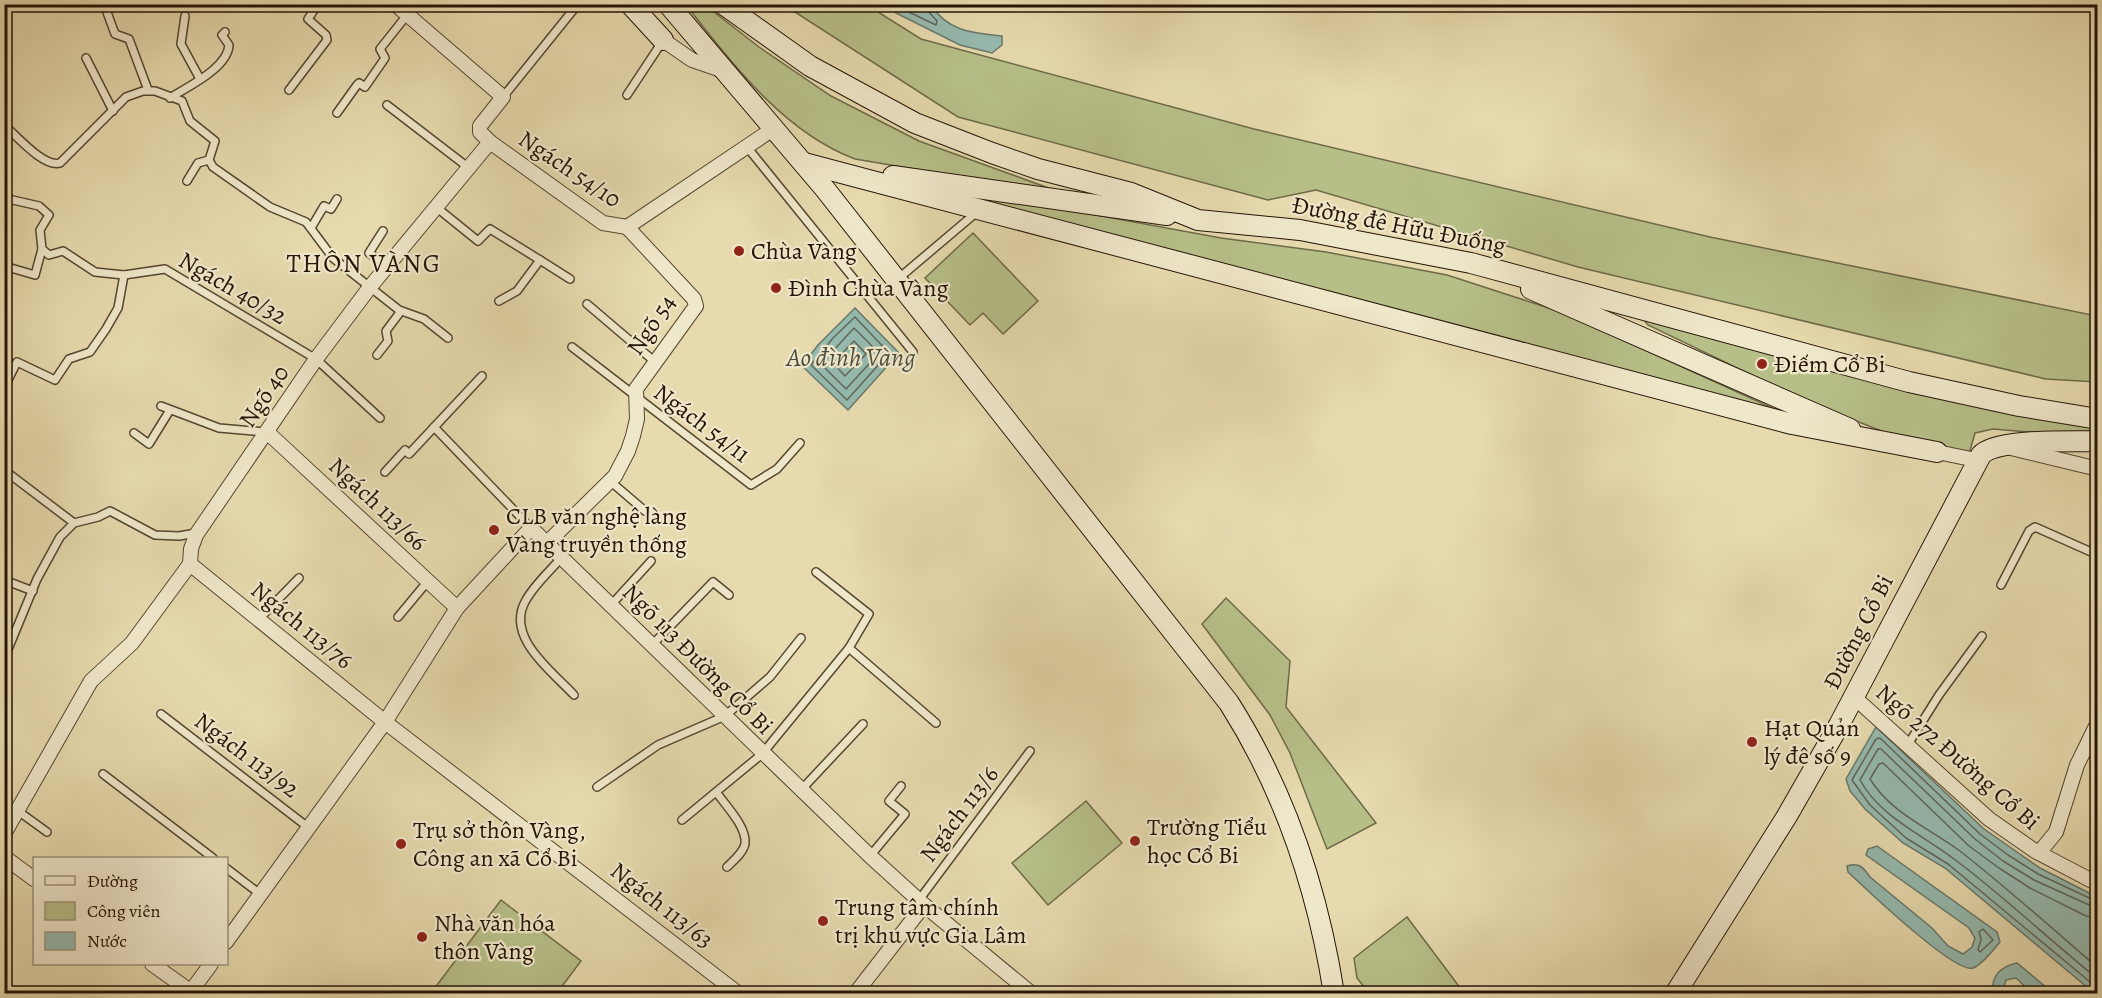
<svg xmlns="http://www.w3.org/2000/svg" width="2102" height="998" font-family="Alegreya,serif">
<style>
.green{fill:#b7bf89;stroke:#6e6a48;stroke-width:1.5}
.water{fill:#96baaf;stroke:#69786b;stroke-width:1.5}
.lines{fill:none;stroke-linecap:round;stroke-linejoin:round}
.shore{stroke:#5e675a;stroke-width:1.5}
.lane-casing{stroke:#554630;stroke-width:10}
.street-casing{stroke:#554630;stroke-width:16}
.secondary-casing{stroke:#251406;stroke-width:22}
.lane{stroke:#efe7ca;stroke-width:7}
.street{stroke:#efe7ca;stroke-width:14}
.secondary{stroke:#efe7ca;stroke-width:20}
.poi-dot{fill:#8f2418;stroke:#efe7ca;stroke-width:2}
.labels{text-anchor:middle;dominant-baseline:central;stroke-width:4.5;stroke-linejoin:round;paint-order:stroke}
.street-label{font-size:24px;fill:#251406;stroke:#efe7ca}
.poi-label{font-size:24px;fill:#251406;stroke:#efe7ca;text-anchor:start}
.neighbourhood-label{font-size:26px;letter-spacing:1.5px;fill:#251406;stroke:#efe7ca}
.water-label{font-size:26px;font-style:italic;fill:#4d4e41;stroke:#efe7ca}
</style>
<rect width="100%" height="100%" fill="#e6daae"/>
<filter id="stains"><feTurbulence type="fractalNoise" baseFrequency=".00333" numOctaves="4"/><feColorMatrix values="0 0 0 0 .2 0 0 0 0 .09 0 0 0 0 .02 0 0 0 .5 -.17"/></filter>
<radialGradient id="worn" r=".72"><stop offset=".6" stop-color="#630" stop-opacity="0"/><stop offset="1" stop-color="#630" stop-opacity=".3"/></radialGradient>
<g class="green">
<path d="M686 5H705L759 47 831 96 919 141 1068 195 855 159C783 132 732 63 686 5Z"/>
<polygon points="784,5 867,5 921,39 1254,129 1710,237 2097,316 2097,382 2046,379 1578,267 1316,190 1268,200 958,117"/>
<polygon points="933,185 1221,238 1326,252 1447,275 1561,312 1801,421 959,196"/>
<polygon points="973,233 1038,301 1003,334 983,313 970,325 925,278"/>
<polygon points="1644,320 2097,422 2097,431 2040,433 1993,429 1975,433 1969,454 1904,440 1806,401 1648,325"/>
<polygon points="1226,598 1290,661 1286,707 1376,823 1327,849 1290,753 1270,715 1202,624"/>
<polygon points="1086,801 1122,843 1048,905 1012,863"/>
<polygon points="501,900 581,961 557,993 431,993"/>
<polygon points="1407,917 1464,993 1369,993 1357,978 1354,958"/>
</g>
<g class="water">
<path d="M880 5H931C948 32 974 33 1002 36V45L992 53 960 45Z"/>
<polygon points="855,308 899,353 848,410 802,366 818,345"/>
<polygon points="1876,727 1984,829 2040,868 2097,897 2097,993 2094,993 1945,868 1903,843 1865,809 1850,791 1846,779"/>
<path d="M1877 846 1997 932 2000 942C1993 950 1983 964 1973 968 1955 974 1865 888 1848 872L1847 866C1859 862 1863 867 1870 877L1932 928 1948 946 1963 954 1972 947 1975 938 1969 928 1866 855 1868 849Z"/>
<path d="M2017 963 2052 992 2053 993H2032L2016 978 2006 980 2002 993H1992C1992 975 2000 967 2017 963Z"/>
</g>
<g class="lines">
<g class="shore">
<polyline points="892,4 936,25 937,21 928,11 927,4"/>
<polygon points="855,317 889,353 847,400 811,365 833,338"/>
<polygon points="854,328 879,353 846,389 821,364"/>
<polygon points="854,341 866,354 845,376 833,363"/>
<path d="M2098 909 2034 880 2003 861 1975 839 1881 749H1878L1860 780C1880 817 1923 835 1954 859 2004 896 2049 940 2098 979"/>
<path d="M2098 918 2086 916 2030 888 1999 868 1969 846 1883 763 1879 764 1870 779C1891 813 1929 828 1960 851 2007 888 2052 928 2098 968"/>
<polygon points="1983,929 1993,940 1980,952 1978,950 1981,939 1979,932"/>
<polyline points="2097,994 2095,986 1948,864 1906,838 1870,805 1852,780 1876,739 1880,738 1980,834 2008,855 2038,874 2098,902"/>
</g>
<g class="lane-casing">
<g id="lane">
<polyline points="104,4 115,34 129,39 148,90"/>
<polyline points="185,16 181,44 200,79"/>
<polyline points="86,58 113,111"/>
<polyline points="289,90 327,40 326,35 308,19 318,4"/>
<polyline points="627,95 662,42"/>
<polyline points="503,97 578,4"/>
<path d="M170 98C187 87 228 68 229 45L222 35 225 32"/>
<polyline points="387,105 469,168"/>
<polyline points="337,113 357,85 359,83 365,87 383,61 385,58 380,49 407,15"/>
<path d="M4 125C17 136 44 168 60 163L126 97 143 91H155L182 101 190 121 215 141 209 160 213 167 270 207 306 222 333 258 399 310 424 319 448 338"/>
<polyline points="747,147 913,352"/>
<polyline points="187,181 198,163 209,160"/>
<polyline points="4,198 39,206 49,215 40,230 42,249 49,255 63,251 95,272 124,275 165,269 316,359 380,418"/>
<polyline points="436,207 478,241 490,229 540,260 517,291 499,301"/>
<polyline points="311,228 324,206 331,209 337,199"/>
<polyline points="383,231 369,253 388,266"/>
<polyline points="540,260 570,279"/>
<polyline points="4,266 35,275 42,249"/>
<polyline points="899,278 977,212"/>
<polyline points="587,304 654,361"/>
<polyline points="572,347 751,485 777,469 800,443"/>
<polyline points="377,355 388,341 386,331 401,311"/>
<polyline points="4,388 17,362 55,380 69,359 90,352 106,329 118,308 124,275"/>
<polyline points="161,406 219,428 265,432"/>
<polyline points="434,427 531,528"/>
<polyline points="134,433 149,444 170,410"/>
<polyline points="4,470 74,523"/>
<polyline points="385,472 405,450 409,454 482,376"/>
<polyline points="610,481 645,511"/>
<path d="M562 557C550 571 535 584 526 600 504 637 553 672 574 695"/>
<polyline points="816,572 869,614 849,648"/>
<polyline points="4,580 33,591"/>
<polyline points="2001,585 2029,531 2035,527 2098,555"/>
<polyline points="612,604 651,561"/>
<polyline points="398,617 428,581"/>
<polyline points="259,619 299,578"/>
<polyline points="653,644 713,582 729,595"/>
<polyline points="4,659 37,579 60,537 74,523 98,517 110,511 155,535 179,536 196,533"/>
<polyline points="161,714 309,828"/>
<polyline points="1907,746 1939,695 1982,636"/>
<polyline points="103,774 213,858"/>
<polyline points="597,787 658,745 725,716 770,677 801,638"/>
<polyline points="801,790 863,724"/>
<path d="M717 793C726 806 747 827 745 844 743 853 733 861 727 867"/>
<polyline points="18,811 47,832"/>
<polyline points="682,820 762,754 849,648 936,723"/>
<polyline points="870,856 905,814 889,801 901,786"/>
<polyline points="226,868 260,894"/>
<polyline points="919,900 1030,751"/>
</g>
</g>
<g class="street-casing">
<g id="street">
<polyline points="663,40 692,60 721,70"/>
<polyline points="490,142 603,223 627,227"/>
<polyline points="267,432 457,608"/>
<polyline points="2011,448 2098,469"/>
<polyline points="1937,452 1976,460"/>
<polyline points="547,543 615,476 628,451 633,436 637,419 636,389 696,306 694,299 627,227 773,129"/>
<polyline points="190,564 385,722 739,994"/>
<polyline points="1854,697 1989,819 2035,851 2098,884"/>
<polyline points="4,834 91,681 132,643 190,564 191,549 196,535 316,359 370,287 490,142 480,132 480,126 503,97 395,4"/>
<polyline points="2039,853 2056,832 2077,765 2098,722"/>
<polyline points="4,857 34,879"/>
<polyline points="226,942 385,722 457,608 531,528 870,856 924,905 1032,994"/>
<polyline points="152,964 190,991"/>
<polyline points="189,994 211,964"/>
<polyline points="855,994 924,905"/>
</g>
</g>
<g class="secondary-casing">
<g id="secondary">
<polyline points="630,4 663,40"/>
<path d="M668 4 825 189 1229 703C1285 791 1318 891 1334 994"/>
<polyline points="723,4 810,66 915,123 992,153 1038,169 1131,193 1198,220 1300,230 1471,263 1909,382 2019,406 2098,419"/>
<polyline points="804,163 1792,424 1937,452"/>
<polyline points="893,176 1167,215"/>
<polyline points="1531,289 1850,429"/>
<path d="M1675 994 1787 816 1839 725 1981 455C1997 438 2072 442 2098 441"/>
</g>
</g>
<use href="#lane" class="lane"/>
<use href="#street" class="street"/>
<use href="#secondary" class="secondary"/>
</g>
<g class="poi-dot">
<circle cx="739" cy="251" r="6"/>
<circle cx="776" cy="288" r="6"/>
<circle cx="1762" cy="364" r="6"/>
<circle cx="494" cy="530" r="6"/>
<circle cx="1752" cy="742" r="6"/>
<circle cx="1135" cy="841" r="6"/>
<circle cx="401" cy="844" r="6"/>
<circle cx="823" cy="921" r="6"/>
<circle cx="422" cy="937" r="6"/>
</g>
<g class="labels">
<g class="street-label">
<text transform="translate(570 169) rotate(34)">Ngách 54/10</text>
<text transform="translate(1399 225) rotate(11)">Đường đê Hữu Đuống</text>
<text transform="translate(233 288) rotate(30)">Ngách 40/32</text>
<text transform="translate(651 325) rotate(-56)">Ngõ 54</text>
<text transform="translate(264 396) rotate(-56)">Ngõ 40</text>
<text transform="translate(702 423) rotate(37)">Ngách 54/11</text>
<text transform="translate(378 504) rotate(43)">Ngách 113/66</text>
<text transform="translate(302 625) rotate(39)">Ngách 113/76</text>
<text transform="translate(1858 632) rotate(-63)">Đường Cổ Bi</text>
<text transform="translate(698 659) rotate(45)">Ngõ 113 Đường Cổ Bi</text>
<text transform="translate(247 755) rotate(37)">Ngách 113/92</text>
<text transform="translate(1958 757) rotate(41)">Ngõ 272 Đường Cổ Bi</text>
<text transform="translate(959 814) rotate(-53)">Ngách 113/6</text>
<text transform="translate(662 905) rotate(38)">Ngách 113/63</text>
</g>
<g class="poi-label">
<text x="751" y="251">Chùa Vàng</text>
<text x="788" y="288">Đình Chùa Vàng</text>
<text x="1774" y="364">Điếm Cổ Bi</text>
<text x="506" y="516">CLB văn nghệ làng<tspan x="506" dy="28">Vàng truyền thống</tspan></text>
<text x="1764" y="728">Hạt Quản<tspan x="1764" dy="28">lý đê số 9</tspan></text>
<text x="1147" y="827">Trường Tiểu<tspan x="1147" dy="28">học Cổ Bi</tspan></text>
<text x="413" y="830">Trụ sở thôn Vàng,<tspan x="413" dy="28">Công an xã Cổ Bi</tspan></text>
<text x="835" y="907">Trung tâm chính<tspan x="835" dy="28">trị khu vực Gia Lâm</tspan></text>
<text x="434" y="923">Nhà văn hóa<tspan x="434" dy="28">thôn Vàng</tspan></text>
</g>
<g class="neighbourhood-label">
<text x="364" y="263">THÔN VÀNG</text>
</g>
<g class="water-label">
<text x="851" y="357">Ao đình Vàng</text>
</g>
</g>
<rect width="2102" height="998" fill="none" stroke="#e6daae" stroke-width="24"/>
<rect x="6" y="6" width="2090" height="986" fill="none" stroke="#251406" stroke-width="3"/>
<rect x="12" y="12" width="2078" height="974" fill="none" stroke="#251406" stroke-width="1.5"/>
<rect x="33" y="857" width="195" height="108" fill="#efe7ca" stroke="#9e937c" stroke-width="1.5"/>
<rect x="45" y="876" width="30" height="9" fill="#efe7ca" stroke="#9e937c" stroke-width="1.5"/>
<text x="87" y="887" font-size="18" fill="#251406">Đường</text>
<rect x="45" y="902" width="30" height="18" fill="#b7bf89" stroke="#9e937c" stroke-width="1.5"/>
<text x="87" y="917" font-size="18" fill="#251406">Công viên</text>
<rect x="45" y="932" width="30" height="18" fill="#96baaf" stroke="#9e937c" stroke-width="1.5"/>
<text x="87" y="947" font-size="18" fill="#251406">Nước</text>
<rect width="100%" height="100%" filter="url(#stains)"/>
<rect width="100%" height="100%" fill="url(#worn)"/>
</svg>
